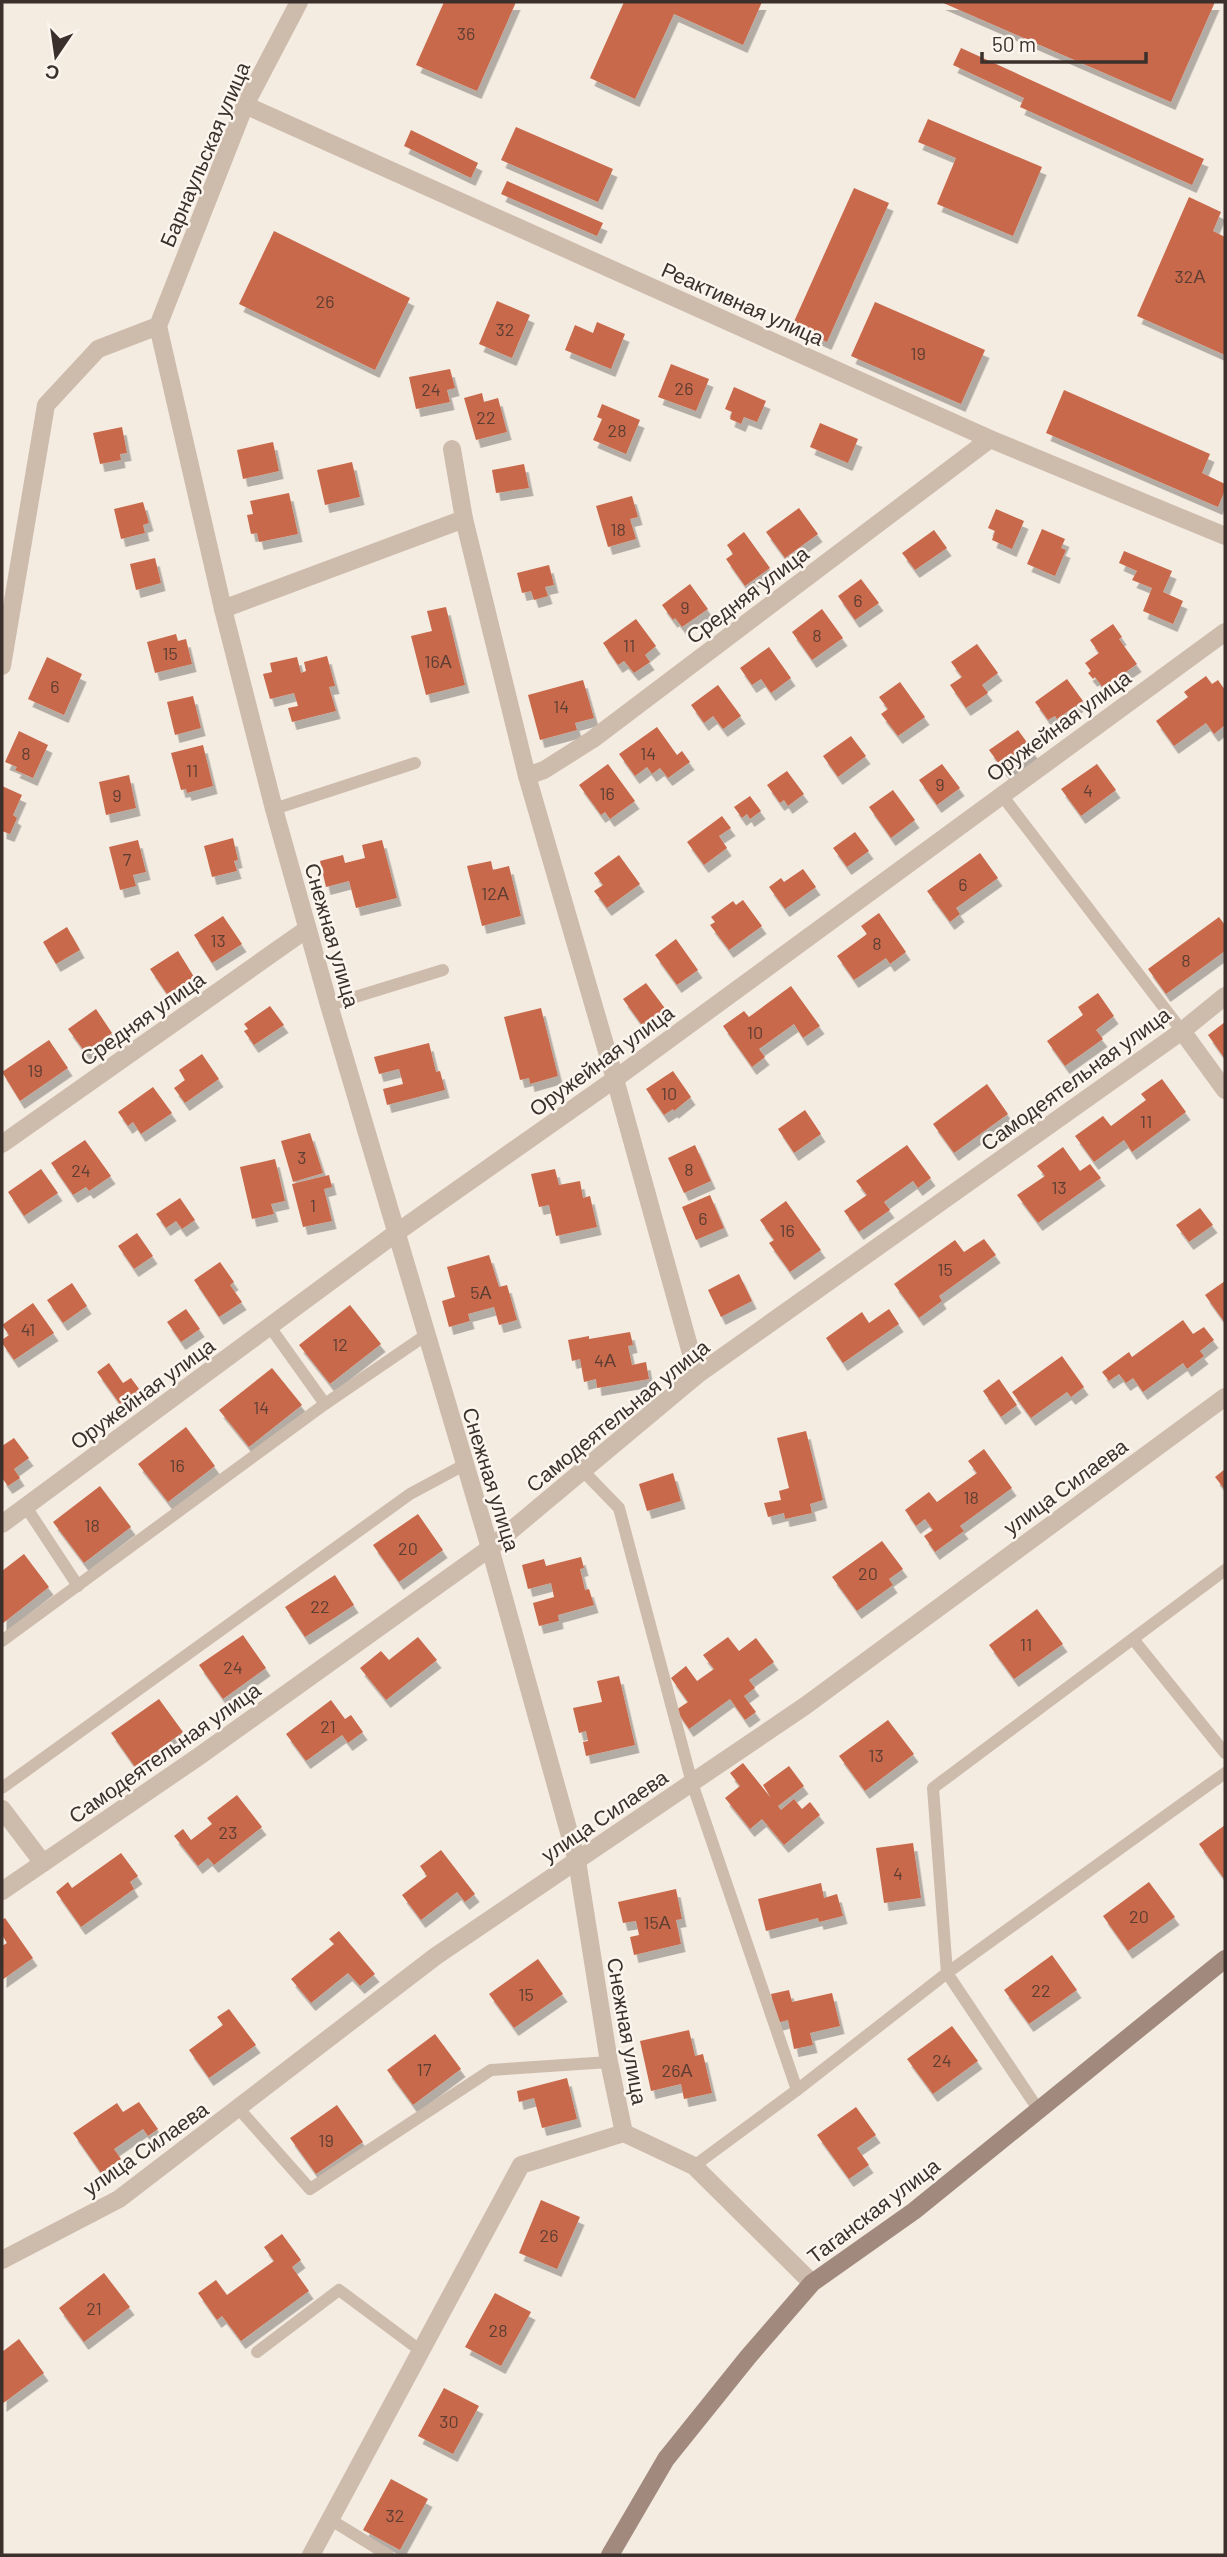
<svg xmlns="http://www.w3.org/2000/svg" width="1227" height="2557" font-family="Barlow,sans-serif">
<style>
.building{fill:#c8694b;filter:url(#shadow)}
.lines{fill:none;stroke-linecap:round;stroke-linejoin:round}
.lane{stroke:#cdbbac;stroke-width:12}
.street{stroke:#cdbbac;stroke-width:18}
.secondary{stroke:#a18a7d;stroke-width:18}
.labels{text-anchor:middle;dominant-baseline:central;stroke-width:5;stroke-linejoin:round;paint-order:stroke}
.number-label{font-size:18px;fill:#5e3e33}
.street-label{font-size:21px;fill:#3b302b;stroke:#fbf5ee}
</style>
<defs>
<filter id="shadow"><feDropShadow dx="4.5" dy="8" stdDeviation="0" flood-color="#0004"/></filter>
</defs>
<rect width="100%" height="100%" fill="#f4ebe1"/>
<g class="building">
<polygon points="444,2 516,2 477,91 416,65"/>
<polygon points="624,2 762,2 743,45 674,14 635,99 590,78"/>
<polygon points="941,2 1215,2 1171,102"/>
<polygon points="961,48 1204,159 1192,185 1020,107 1024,98 953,65"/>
<polygon points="928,119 1042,167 1013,236 937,204 956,158 918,142"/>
<polygon points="516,127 613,169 598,202 501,160"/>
<polygon points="411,130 478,163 471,178 404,146"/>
<polygon points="507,181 603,223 597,236 501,194"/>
<polygon points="854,188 889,203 827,342 792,326"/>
<polygon points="1189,197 1221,212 1213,231 1225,237 1225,355 1137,316"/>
<polygon points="274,231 410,298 375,370 239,304"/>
<polygon points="497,301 530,315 512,358 479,344"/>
<polygon points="875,302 985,350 961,404 851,356"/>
<polygon points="597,322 625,334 611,369 565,350 575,325 593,333"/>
<polygon points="671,364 709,379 696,411 658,397"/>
<polygon points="450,369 455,388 447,390 450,402 416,409 409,377"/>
<polygon points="734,387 766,401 757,422 744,417 741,424 730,419 732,412 725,409"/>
<polygon points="1064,390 1210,454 1202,473 1225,484 1225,490 1218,507 1046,433"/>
<polygon points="482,393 484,402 498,398 507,432 476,440 464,398"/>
<polygon points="602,404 640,420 626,454 593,440 602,419 597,417"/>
<polygon points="820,423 858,439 848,463 810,447"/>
<polygon points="122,427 127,453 120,454 121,460 100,464 93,433"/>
<polygon points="273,442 279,471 243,479 237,450"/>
<polygon points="352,462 360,497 325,505 317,470"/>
<polygon points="524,464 529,488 496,493 492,470"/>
<polygon points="289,493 298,534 259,542 257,533 251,534 247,515 253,514 250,501"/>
<polygon points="632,496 638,517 630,519 636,539 608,547 596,506"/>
<polygon points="143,502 149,523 143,525 145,533 121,539 114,509"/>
<polygon points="799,508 818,534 785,558 766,532"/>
<polygon points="996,509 1024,521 1012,549 992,540 995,531 988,528"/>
<polygon points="1042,529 1065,539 1061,548 1066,550 1055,576 1027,564"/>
<polygon points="934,530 947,548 915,570 902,553"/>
<polygon points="744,532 770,568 745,586 726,559 733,554 727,545"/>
<polygon points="1124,551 1172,571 1163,592 1183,601 1173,624 1143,611 1152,588 1132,580 1137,571 1119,563"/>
<polygon points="155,558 161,583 136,590 130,564"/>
<polygon points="549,565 554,585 545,587 548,596 534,600 531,591 522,593 517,573"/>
<polygon points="861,579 879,603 855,620 838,596"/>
<polygon points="690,584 708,609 682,627 675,618 673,620 662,605"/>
<polygon points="446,607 465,685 426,695 411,636 432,631 427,611"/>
<polygon points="822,609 843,638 812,660 792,632"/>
<polygon points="636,619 656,646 645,655 650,662 634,673 624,661 618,665 603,643"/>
<polygon points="1113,624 1122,637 1119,639 1137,664 1103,688 1095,677 1093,679 1088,673 1091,671 1085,663 1099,653 1090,640"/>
<polygon points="176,634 178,641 186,639 192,664 155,673 147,642"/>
<polygon points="977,644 998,673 982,685 988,693 966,708 950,685 962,677 951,662"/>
<polygon points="769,647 791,678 771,693 761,679 752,685 740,668"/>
<polygon points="327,656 335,686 329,687 336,711 292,722 288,708 298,706 294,693 270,699 263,674 272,672 270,663 297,657 301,673 306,671 304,662"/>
<polygon points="47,657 82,674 64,715 28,699"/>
<polygon points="1206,676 1212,684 1218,680 1225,690 1225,725 1214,734 1206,723 1174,746 1156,721 1188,697 1184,692"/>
<polygon points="1067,679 1083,701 1057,719 1055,716 1048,720 1035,702"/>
<polygon points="583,680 594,718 575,723 577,730 540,740 528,695"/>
<polygon points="900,682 925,717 898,736 881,714 888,709 879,697"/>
<polygon points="718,685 741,716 723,729 713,716 704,723 691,705"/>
<polygon points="193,696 201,728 175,735 167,702"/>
<polygon points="657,727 677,755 682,751 690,762 668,778 660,768 652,774 647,767 635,776 619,754"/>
<polygon points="1018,730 1034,752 1005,772 989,750"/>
<polygon points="19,731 48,745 33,778 15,770 17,767 5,762"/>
<polygon points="851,736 866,756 838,777 823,756"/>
<polygon points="203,745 213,786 187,793 186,789 181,790 171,753"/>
<polygon points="608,764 635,801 610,819 605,812 601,815 579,785"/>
<polygon points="942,764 960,788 937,805 919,780"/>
<polygon points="1097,764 1116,790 1081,816 1061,789"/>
<polygon points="787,771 804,794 788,806 784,800 780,803 767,785"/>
<polygon points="129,775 136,808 106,815 99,782"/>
<polygon points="2,786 22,795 13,815 17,818 10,834 2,831"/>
<polygon points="893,790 915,820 891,838 869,807"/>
<polygon points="750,796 761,811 750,819 747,814 742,818 734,807"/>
<polygon points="722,816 731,828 719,836 727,848 704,865 687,842"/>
<polygon points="855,832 869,851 847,867 833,848"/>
<polygon points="233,838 238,860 234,861 237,871 212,877 204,846"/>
<polygon points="138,840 146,872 133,875 136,886 120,890 109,847"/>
<polygon points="382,840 397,898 356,908 349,881 326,887 320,861 343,855 345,863 365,858 362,845"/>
<polygon points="980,853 998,878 956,908 960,914 950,922 927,891"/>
<polygon points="619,855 640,884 607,908 594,891 603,885 594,873"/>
<polygon points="491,861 493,870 509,866 521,916 482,926 467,866"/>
<polygon points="803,869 816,887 785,909 769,887 781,878 784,882"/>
<polygon points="743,900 762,926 729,950 710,925 715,922 711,917 733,901 736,905"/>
<polygon points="879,913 906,952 890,964 886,958 854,980 837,956 867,934 861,926"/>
<polygon points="223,916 242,944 212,963 194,935"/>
<polygon points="1219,917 1225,925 1225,951 1166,994 1148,969"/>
<polygon points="67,927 80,950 56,964 43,942"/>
<polygon points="676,939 698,970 677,985 655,955"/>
<polygon points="178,951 194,977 167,994 150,969"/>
<polygon points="646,983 667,1011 644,1028 623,999"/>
<polygon points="791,986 820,1026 803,1038 794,1024 759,1049 765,1057 752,1067 723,1026 744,1011 749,1017"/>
<polygon points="1098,993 1114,1016 1096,1030 1103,1039 1065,1066 1047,1041 1083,1015 1078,1007"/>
<polygon points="270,1006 284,1025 254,1045 244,1031 248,1029 244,1024"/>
<polygon points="541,1008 558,1076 530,1084 529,1078 520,1080 504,1017"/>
<polygon points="96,1009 112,1033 85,1052 68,1029"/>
<polygon points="1225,1022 1225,1059 1208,1035"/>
<polygon points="49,1040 68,1068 20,1101 2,1072"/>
<polygon points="429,1043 436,1072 440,1071 445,1090 387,1105 383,1089 403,1084 399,1069 379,1074 374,1057"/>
<polygon points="202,1054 219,1079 185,1103 174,1088 185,1080 179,1070"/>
<polygon points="673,1071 691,1097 674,1111 673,1109 664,1115 646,1089"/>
<polygon points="1162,1079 1186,1112 1132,1152 1124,1140 1094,1162 1075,1136 1103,1116 1111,1126 1146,1100 1141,1094"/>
<polygon points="987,1084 1008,1114 954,1153 933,1124"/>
<polygon points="153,1087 172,1113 141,1134 133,1122 128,1126 118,1112"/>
<polygon points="805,1110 821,1134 794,1153 778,1129"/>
<polygon points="310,1133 323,1173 293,1182 281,1141"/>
<polygon points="85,1140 111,1176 89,1191 86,1187 73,1195 51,1163"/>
<polygon points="695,1145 711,1181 684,1193 668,1158"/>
<polygon points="907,1145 931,1178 918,1188 913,1181 884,1202 890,1210 859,1232 844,1211 867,1195 856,1181"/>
<polygon points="1063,1147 1080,1171 1090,1164 1101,1178 1038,1223 1017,1195 1045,1176 1037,1166"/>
<polygon points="275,1159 285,1201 271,1204 274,1214 252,1219 240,1167"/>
<polygon points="41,1169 58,1193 24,1216 8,1192"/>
<polygon points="555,1169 559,1185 580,1181 583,1198 590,1196 597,1227 556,1236 549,1205 539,1207 531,1174"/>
<polygon points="329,1175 332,1187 324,1189 332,1221 303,1227 292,1184"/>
<polygon points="710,1195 724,1228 696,1240 682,1207"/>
<polygon points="180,1198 195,1220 182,1229 176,1221 166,1228 156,1214"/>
<polygon points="786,1201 821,1250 790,1272 769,1243 774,1240 760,1220"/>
<polygon points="1200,1208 1213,1225 1189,1242 1176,1225"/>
<polygon points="137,1233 153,1256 134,1269 118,1246"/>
<polygon points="984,1239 996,1255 939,1296 942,1301 919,1318 894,1284 955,1240 964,1252"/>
<polygon points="489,1255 499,1287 507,1285 517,1320 499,1325 494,1307 468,1314 470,1321 449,1327 442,1301 455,1297 447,1267"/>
<polygon points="220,1262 234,1282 230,1285 242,1302 219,1317 194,1280"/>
<polygon points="739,1274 752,1301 721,1317 708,1290"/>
<polygon points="1225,1281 1225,1323 1205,1295"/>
<polygon points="72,1283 87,1306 63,1323 47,1300"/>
<polygon points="33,1303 54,1333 14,1360 2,1343 2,1340 9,1335 2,1325"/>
<polygon points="350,1305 381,1344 330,1384 299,1345"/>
<polygon points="186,1309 200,1329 181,1342 167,1322"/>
<polygon points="889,1309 899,1324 843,1363 826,1338 862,1312 869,1323"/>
<polygon points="1183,1320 1193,1334 1204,1327 1214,1340 1200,1351 1204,1356 1187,1369 1183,1363 1143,1392 1133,1378 1126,1383 1119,1374 1109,1381 1102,1372 1129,1352 1132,1357"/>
<polygon points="630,1332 633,1345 628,1346 632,1365 646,1362 649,1379 597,1388 596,1379 584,1382 580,1359 572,1361 568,1340 589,1336 589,1339"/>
<polygon points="1062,1356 1084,1387 1071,1397 1067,1392 1031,1418 1012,1392"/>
<polygon points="109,1363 123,1383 131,1378 142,1393 122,1407 97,1372"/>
<polygon points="272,1368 302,1405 249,1447 219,1410"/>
<polygon points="999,1379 1017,1405 1001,1417 983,1391"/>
<polygon points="186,1427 215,1466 168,1502 138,1464"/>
<polygon points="806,1431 823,1500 810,1504 812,1513 785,1519 784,1513 768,1517 764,1503 781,1500 779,1491 789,1488 777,1438"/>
<polygon points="14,1438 29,1458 14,1469 20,1478 8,1486 2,1478 2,1446"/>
<polygon points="984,1449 1012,1488 960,1526 964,1531 935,1552 924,1536 933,1530 925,1519 916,1526 905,1510 929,1492 937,1502 977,1473 968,1461"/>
<polygon points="1225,1469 1225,1490 1215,1477"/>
<polygon points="673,1473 681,1501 647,1511 639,1484"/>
<polygon points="100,1486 131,1527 84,1563 53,1522"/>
<polygon points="418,1514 443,1550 399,1582 373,1545"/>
<polygon points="882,1541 903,1569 889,1579 893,1585 857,1611 832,1577"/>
<polygon points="24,1554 49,1587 2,1624 2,1571"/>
<polygon points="581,1557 584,1568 580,1569 585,1590 589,1589 594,1605 558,1615 559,1621 539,1626 533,1603 554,1597 551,1583 528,1589 522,1565 544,1559 546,1566"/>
<polygon points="335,1575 354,1605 305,1637 285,1607"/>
<polygon points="1037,1609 1063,1644 1014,1679 989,1645"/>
<polygon points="243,1635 266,1668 223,1699 199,1665"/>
<polygon points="418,1637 437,1660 386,1700 360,1668 381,1651 389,1660"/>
<polygon points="728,1637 739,1651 756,1638 774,1662 749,1680 755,1688 744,1696 756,1712 745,1720 730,1699 689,1729 676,1710 688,1702 671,1678 686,1666 697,1681 714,1669 703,1655"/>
<polygon points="619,1676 635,1745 586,1756 583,1742 588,1741 586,1731 579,1733 573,1708 602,1702 597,1681"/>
<polygon points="159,1699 183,1732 135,1767 111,1733"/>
<polygon points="331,1700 345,1719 351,1715 363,1732 348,1743 342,1735 306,1761 286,1734"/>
<polygon points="888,1720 914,1754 865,1791 839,1756"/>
<polygon points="743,1763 771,1798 763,1785 789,1766 804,1786 778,1806 781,1810 794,1799 802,1809 810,1802 820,1815 784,1845 762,1819 750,1829 725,1798 740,1786 730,1773"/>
<polygon points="237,1795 262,1827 214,1865 208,1858 198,1866 174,1836 183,1829 191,1840 212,1824 207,1818"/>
<polygon points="1225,1825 1225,1880 1199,1844"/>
<polygon points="913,1843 921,1898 884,1903 876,1848"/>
<polygon points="441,1850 475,1894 465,1902 457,1892 421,1920 402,1895 427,1876 420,1866"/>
<polygon points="121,1853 138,1876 130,1882 134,1889 81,1927 56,1892 68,1882 72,1888"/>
<polygon points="1149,1882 1175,1917 1128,1951 1103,1916"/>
<polygon points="821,1883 824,1898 837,1894 843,1916 819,1922 818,1918 766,1931 758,1899"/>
<polygon points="676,1889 682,1919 676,1920 681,1944 634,1955 630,1937 639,1935 636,1921 623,1923 618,1902"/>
<polygon points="5,1918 33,1958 2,1980 2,1946 7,1943 2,1935 2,1920"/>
<polygon points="339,1931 375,1974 360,1986 348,1973 311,2003 291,1979 334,1944 329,1939"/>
<polygon points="1052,1955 1077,1990 1029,2024 1004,1990"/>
<polygon points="538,1959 563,1994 514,2028 489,1994"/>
<polygon points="789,1990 792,2002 832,1993 840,2026 810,2033 813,2045 794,2049 788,2020 777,2023 771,1994"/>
<polygon points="229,2009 256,2045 209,2078 189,2050 223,2025 217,2017"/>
<polygon points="952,2026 978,2061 933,2094 907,2059"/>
<polygon points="689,2030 695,2056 703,2054 712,2093 684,2099 681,2084 651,2091 640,2041"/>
<polygon points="435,2034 461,2069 413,2105 387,2070"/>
<polygon points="567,2078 577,2119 542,2128 534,2098 519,2102 517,2091"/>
<polygon points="139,2102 158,2129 148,2136 143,2129 114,2149 121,2159 101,2173 73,2133 117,2103 123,2112"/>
<polygon points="337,2105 363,2142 316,2174 290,2138"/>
<polygon points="856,2107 876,2135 857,2148 869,2165 849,2179 817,2135"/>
<polygon points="541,2200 580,2217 557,2269 519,2253"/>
<polygon points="282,2234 301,2260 292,2267 309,2291 241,2341 222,2316 217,2320 198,2293 216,2280 227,2295 274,2261 264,2247"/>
<polygon points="104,2273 130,2307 84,2342 59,2308"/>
<polygon points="495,2293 531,2312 501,2366 465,2347"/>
<polygon points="19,2339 44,2373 2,2404 2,2352"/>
<polygon points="444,2388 479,2406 453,2454 418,2436"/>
<polygon points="391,2479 428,2499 400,2550 363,2530"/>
</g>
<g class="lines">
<g class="lane">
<polyline points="1001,794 1182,1031"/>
<polyline points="274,809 415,763"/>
<polyline points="329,1005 443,970"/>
<polyline points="270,1327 325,1404"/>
<polyline points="584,1472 619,1508 692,1783 797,2090"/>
<polyline points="26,1507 78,1586"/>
<polyline points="1133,1639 1225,1753"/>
<polyline points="2,1641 325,1404 426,1335"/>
<polyline points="2,1788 410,1494 464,1465"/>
<polyline points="239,2109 310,2189 491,2070 609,2062"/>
<polyline points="1038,2109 947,1973 1225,1773"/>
<polyline points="694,2166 797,2090 947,1973 933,1788 1225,1570"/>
<polyline points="257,2352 339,2290 421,2351"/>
<polyline points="331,2520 388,2555"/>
</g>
<g class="street">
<polyline points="245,105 990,439 1225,536"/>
<polyline points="158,326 223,609 274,809 329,1005 490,1548 577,1861 609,2062 624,2133 694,2166 812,2283"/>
<polyline points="158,326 245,105 299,2"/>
<polyline points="452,449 464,519"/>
<polyline points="223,609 464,519 527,776 615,1079 697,1375"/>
<polyline points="2,666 46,405 98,349 158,326"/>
<polyline points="527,776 544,770 593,739 990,439"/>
<polyline points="1182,1031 1225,1090"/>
<polyline points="2,1144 307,929"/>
<polyline points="2,1524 396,1233 615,1079 1225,632"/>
<polyline points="2,1809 43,1863"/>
<polyline points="2,1891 198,1757 490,1548 697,1375 1182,1031 1225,996"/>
<polyline points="2,2260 119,2199 436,1956 805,1706 1225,1397"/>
<polyline points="311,2555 521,2165 624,2133"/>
</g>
<polyline class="secondary" points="610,2555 666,2459 748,2357 812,2283 914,2211 1225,1959"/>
</g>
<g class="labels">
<g class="number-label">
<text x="466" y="33">36</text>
<text x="1190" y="276">32А</text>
<text x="325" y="301">26</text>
<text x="505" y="329">32</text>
<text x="918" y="353">19</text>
<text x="684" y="388">26</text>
<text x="431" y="389">24</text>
<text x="486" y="417">22</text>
<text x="617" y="430">28</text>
<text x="618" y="529">18</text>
<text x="858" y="600">6</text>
<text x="685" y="607">9</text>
<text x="817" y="635">8</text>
<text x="629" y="645">11</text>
<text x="170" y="653">15</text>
<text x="438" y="661">16А</text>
<text x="55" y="686">6</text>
<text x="561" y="706">14</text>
<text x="26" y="753">8</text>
<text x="648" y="753">14</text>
<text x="192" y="770">11</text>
<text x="940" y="784">9</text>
<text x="1088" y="790">4</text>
<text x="607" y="793">16</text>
<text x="117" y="795">9</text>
<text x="127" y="859">7</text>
<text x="963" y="884">6</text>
<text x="495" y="893">12А</text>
<text x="218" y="940">13</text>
<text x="877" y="943">8</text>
<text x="1186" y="960">8</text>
<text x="755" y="1032">10</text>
<text x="35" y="1070">19</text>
<text x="669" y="1093">10</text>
<text x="1146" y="1121">11</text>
<text x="302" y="1157">3</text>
<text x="689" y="1169">8</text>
<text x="81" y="1170">24</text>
<text x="1059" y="1187">13</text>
<text x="313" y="1205">1</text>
<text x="703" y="1218">6</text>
<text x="787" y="1230">16</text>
<text x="945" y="1269">15</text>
<text x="481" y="1292">5А</text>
<text x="28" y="1329">41</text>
<text x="340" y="1344">12</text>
<text x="605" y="1360">4А</text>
<text x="261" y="1407">14</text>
<text x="177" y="1465">16</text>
<text x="971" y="1497">18</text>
<text x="92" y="1525">18</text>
<text x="408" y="1548">20</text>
<text x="868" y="1573">20</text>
<text x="320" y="1606">22</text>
<text x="1026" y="1644">11</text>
<text x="233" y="1667">24</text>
<text x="328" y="1726">21</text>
<text x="876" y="1755">13</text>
<text x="228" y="1832">23</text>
<text x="898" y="1873">4</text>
<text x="1139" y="1916">20</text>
<text x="657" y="1922">15А</text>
<text x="1041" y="1990">22</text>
<text x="526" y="1994">15</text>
<text x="942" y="2060">24</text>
<text x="424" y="2069">17</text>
<text x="677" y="2070">26А</text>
<text x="326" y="2140">19</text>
<text x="549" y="2235">26</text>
<text x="94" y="2308">21</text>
<text x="498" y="2330">28</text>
<text x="449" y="2421">30</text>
<text x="395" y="2515">32</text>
</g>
<g class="street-label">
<text transform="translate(204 154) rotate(-67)">Барнаульская улица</text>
<text transform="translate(743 303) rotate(24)">Реактивная улица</text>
<text transform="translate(747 594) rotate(-37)">Средняя улица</text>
<text transform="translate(1058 725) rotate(-36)">Оружейная улица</text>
<text transform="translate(333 935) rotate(74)">Снежная улица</text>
<text transform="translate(142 1018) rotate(-35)">Средняя улица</text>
<text transform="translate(601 1060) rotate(-36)">Оружейная улица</text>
<text transform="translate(1075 1078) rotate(-36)">Самодеятельная улица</text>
<text transform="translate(142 1393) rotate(-36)">Оружейная улица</text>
<text transform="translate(617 1415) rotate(-39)">Самодеятельная улица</text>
<text transform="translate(492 1479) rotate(73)">Снежная улица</text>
<text transform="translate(1065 1486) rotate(-36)">улица Силаева</text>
<text transform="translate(164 1752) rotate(-35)">Самодеятельная улица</text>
<text transform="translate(604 1815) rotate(-34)">улица Силаева</text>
<text transform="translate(628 2031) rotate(80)">Снежная улица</text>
<text transform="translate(145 2148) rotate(-35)">улица Силаева</text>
<text transform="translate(873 2210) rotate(-37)">Таганская улица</text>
</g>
</g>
<rect width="1227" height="2557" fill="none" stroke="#3b302b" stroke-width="7"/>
<g transform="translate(56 56) rotate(193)" stroke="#fbf5ee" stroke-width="5" paint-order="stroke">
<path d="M0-5L12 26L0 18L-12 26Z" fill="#3b302b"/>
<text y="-10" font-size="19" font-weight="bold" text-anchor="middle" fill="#3b302b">С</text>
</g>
<path d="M982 52v10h164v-10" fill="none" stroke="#3b302b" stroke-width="3.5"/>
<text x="992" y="52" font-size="21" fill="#3b302b" stroke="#fbf5ee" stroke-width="5" paint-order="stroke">50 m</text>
</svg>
